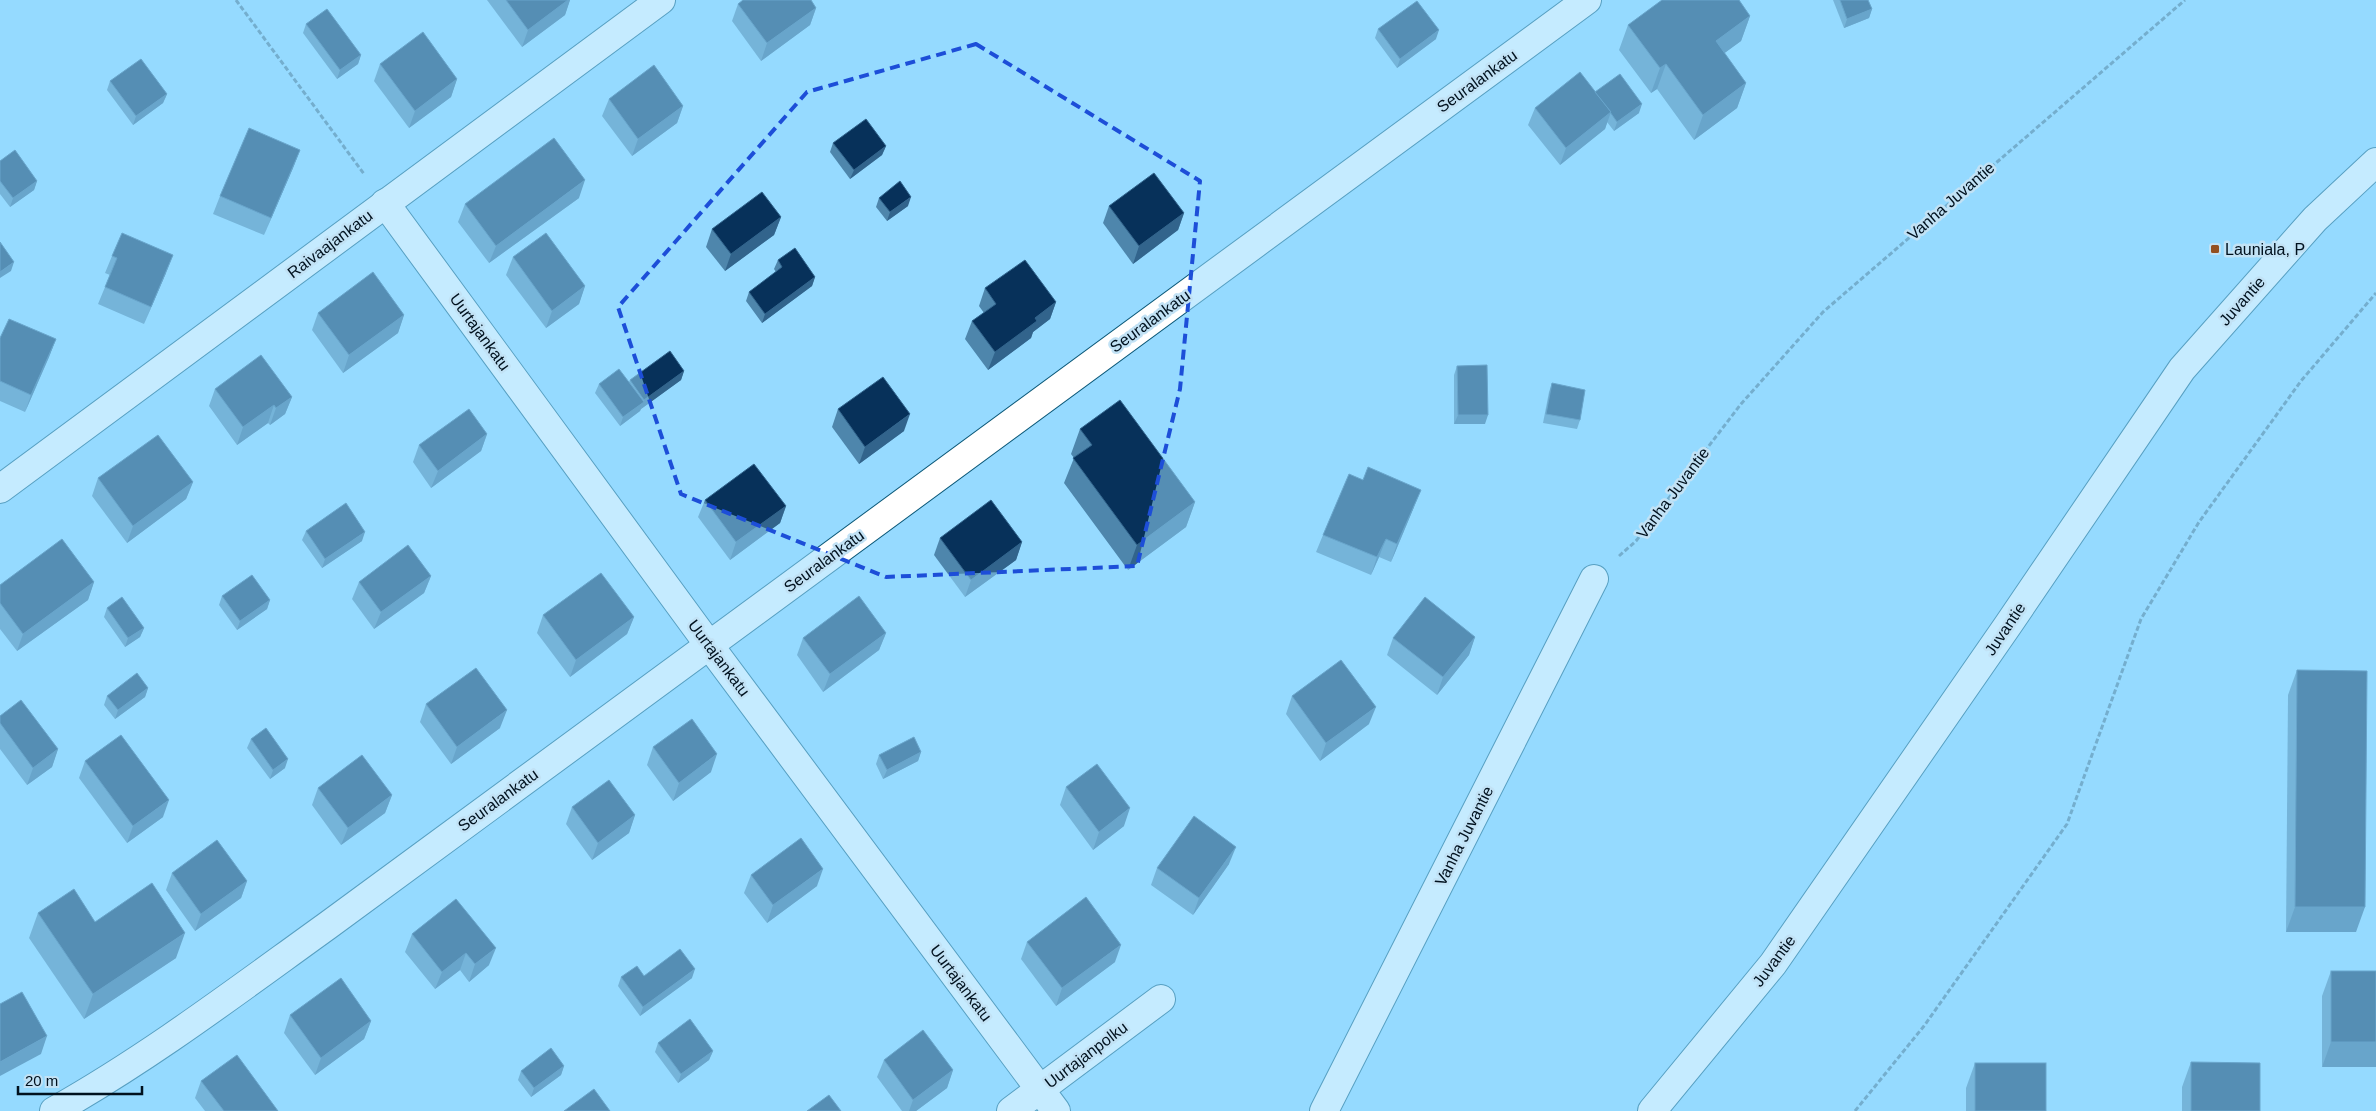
<svg xmlns="http://www.w3.org/2000/svg" width="2376" height="1111" font-family="Helvetica,sans-serif">
<style>
.lines{fill:none;stroke-linecap:round;stroke-linejoin:round}
.minor-casing{stroke:#0c5979;stroke-width:30}
.major-casing{stroke:#0c5979;stroke-width:30}
.path{stroke:#4d7892;stroke-width:3;stroke-dasharray:5 2.5;stroke-linecap:butt}
.minor{stroke:#fff;stroke-width:28}
.major{stroke:#fff;stroke-width:28}
.wall{fill:#4e86ac}
.shaded-wall{fill:#32648c}
.building{fill:#07315a;stroke:#32648c}
.marked{fill:none;stroke:#1d4ed8;stroke-width:4;stroke-dasharray:10 6;stroke-linejoin:round}
.poi-dot{fill:#935021;stroke:#c2e2f5;stroke-width:2}
.labels{text-anchor:middle;dominant-baseline:central;stroke-width:5;stroke-linejoin:round;paint-order:stroke}
.street-label{font-size:16px;fill:#00111e;stroke:#c2e2f5}
.poi-label{font-size:16px;fill:#00111e;stroke:#c2e2f5;text-anchor:start}
</style>
<rect width="100%" height="100%" fill="#96daff"/>
<g class="lines">
<g class="minor-casing">
<g id="minor">
<polyline points="385,203 709,645 1056,1111"/>
<polyline points="0,489 661,0"/>
<path d="M54 1111C150 1057 238 990 327 926L1587 0"/>
<polyline points="1011,1111 1161,999"/>
<polyline points="1324,1111 1594,579"/>
</g>
</g>
<g class="major-casing">
<polyline id="major" points="1652,1111 1773,964 2008,625 2182,369 2315,219 2376,162"/>
</g>
<g class="path">
<polyline points="236,0 364,174"/>
<polyline points="1619,556 1636,541 1741,404 1823,312 2185,0"/>
<polyline points="1855,1111 1924,1026 2067,824 2141,619 2199,522 2301,381 2376,293"/>
</g>
<use href="#minor" class="minor"/>
<use href="#major" class="major"/>
</g>
<g class="wall">
<polygon points="487,0 570,0 565,15 522,47"/>
<polygon points="1833,0 1868,0 1872,9 1869,18 1844,28"/>
<polygon points="738,4 816,8 810,25 761,61 732,21"/>
<polygon points="1750,16 1741,41 1724,53 1746,83 1737,108 1694,140 1657,89 1651,93 1619,50 1628,25"/>
<polygon points="306,24 361,55 358,64 337,79 303,33"/>
<polygon points="1378,29 1436,39 1397,68 1375,38"/>
<polygon points="380,64 457,79 451,97 409,128 374,81"/>
<polygon points="110,81 167,94 163,103 133,125 107,90"/>
<polygon points="1595,92 1639,113 1614,131 1607,122 1605,129 1560,165 1528,125 1535,108"/>
<polygon points="609,99 683,106 677,123 632,156 602,116"/>
<polygon points="833,143 886,146 882,155 850,179 830,152"/>
<polygon points="300,150 293,168 264,235 213,214 220,196"/>
<polygon points="0,161 37,181 34,190 10,207 0,194"/>
<polygon points="579,198 489,263 458,222 465,204"/>
<polygon points="879,198 908,206 887,221 876,207"/>
<polygon points="1109,206 1184,213 1178,230 1133,264 1103,223"/>
<polygon points="781,217 774,235 725,271 706,247 712,229"/>
<polygon points="112,256 166,273 144,324 98,304 110,275 105,273"/>
<polygon points="513,257 585,286 579,304 546,328 506,275"/>
<polygon points="778,260 815,277 812,286 762,323 746,301 749,292 776,272 774,269"/>
<polygon points="985,288 1056,302 1050,319 1033,332 1031,338 988,370 965,339 972,321 984,313 979,306"/>
<polygon points="318,313 404,315 398,333 343,373 312,330"/>
<polygon points="0,338 56,339 49,357 25,412 0,401"/>
<polygon points="1457,366 1485,424 1454,424 1454,375"/>
<polygon points="684,371 681,380 641,409 640,411 620,426 595,393 599,384 629,382 630,380"/>
<polygon points="1552,383 1580,420 1577,429 1543,423 1549,392"/>
<polygon points="215,389 292,397 285,414 270,425 268,423 237,445 209,406"/>
<polygon points="838,409 904,431 859,464 832,427"/>
<polygon points="1080,429 1195,502 1186,527 1128,570 1064,483 1074,458 1071,454"/>
<polygon points="487,434 481,451 431,488 413,462 419,445"/>
<polygon points="98,478 193,482 186,499 127,543 92,496"/>
<polygon points="705,500 786,506 780,523 730,560 698,517"/>
<polygon points="1414,507 1391,562 1379,557 1371,575 1316,552 1323,535"/>
<polygon points="306,531 362,541 322,568 302,540"/>
<polygon points="940,538 1022,542 1016,560 965,597 934,555"/>
<polygon points="431,576 424,593 374,629 352,599 359,582"/>
<polygon points="94,582 88,600 17,651 0,629 0,585"/>
<polygon points="222,596 270,600 267,609 237,630 219,605"/>
<polygon points="107,608 144,628 140,637 125,647 104,617"/>
<polygon points="543,615 634,617 627,634 570,677 537,633"/>
<polygon points="886,633 879,650 823,692 797,655 803,638"/>
<polygon points="1475,637 1469,655 1437,695 1387,655 1393,638"/>
<polygon points="2297,670 2356,932 2286,932 2288,695"/>
<polygon points="148,688 145,697 115,719 104,705 107,696"/>
<polygon points="1292,696 1369,724 1320,761 1286,714"/>
<polygon points="426,704 500,728 451,764 420,722"/>
<polygon points="0,716 58,749 52,767 27,785 0,749"/>
<polygon points="251,739 285,768 270,779 247,748"/>
<polygon points="653,747 711,772 673,801 647,765"/>
<polygon points="921,752 918,761 883,779 876,764 879,755"/>
<polygon points="85,761 163,817 127,843 79,778"/>
<polygon points="1066,787 1124,826 1093,850 1060,805"/>
<polygon points="318,788 392,795 385,813 341,845 312,805"/>
<polygon points="572,807 635,815 629,833 592,860 566,824"/>
<polygon points="1229,864 1193,915 1151,885 1157,868"/>
<polygon points="172,873 247,881 241,898 195,931 166,890"/>
<polygon points="751,875 817,886 767,923 744,893"/>
<polygon points="456,899 489,965 469,982 460,970 435,989 405,952 412,934"/>
<polygon points="38,913 95,922 176,958 84,1019 29,938"/>
<polygon points="1027,942 1115,962 1056,1006 1021,959"/>
<polygon points="2331,971 2376,971 2322,1067 2322,996"/>
<polygon points="644,976 692,978 640,1016 618,986 621,977"/>
<polygon points="290,1015 371,1021 364,1039 315,1075 284,1033"/>
<polygon points="658,1043 713,1051 709,1060 678,1083 655,1052"/>
<polygon points="884,1060 953,1070 947,1088 916,1111 902,1111 877,1077"/>
<polygon points="2191,1062 2260,1111 2182,1111 2182,1087"/>
<polygon points="1975,1063 2046,1111 1966,1111 1966,1088"/>
<polygon points="564,1066 561,1075 531,1097 518,1080 521,1071"/>
<polygon points="201,1081 278,1111 205,1111 195,1098"/>
</g>
<g class="shaded-wall">
<polygon points="568,0 570,0 565,15 522,47 528,30"/>
<polygon points="816,8 810,25 761,61 767,43"/>
<polygon points="1872,9 1869,18 1844,28 1847,19"/>
<polygon points="1750,16 1741,41 1707,66 1716,41"/>
<polygon points="1439,30 1436,39 1397,68 1400,59"/>
<polygon points="361,55 358,64 337,79 340,70"/>
<polygon points="1666,64 1657,89 1651,93 1660,68"/>
<polygon points="457,79 451,97 409,128 415,111"/>
<polygon points="1746,83 1737,108 1694,140 1703,115"/>
<polygon points="167,94 163,103 133,125 136,116"/>
<polygon points="1642,104 1639,113 1614,131 1617,122"/>
<polygon points="683,106 677,123 632,156 638,139"/>
<polygon points="1611,112 1605,129 1560,165 1566,148"/>
<polygon points="886,146 882,155 850,179 854,170"/>
<polygon points="300,150 293,168 264,235 271,218"/>
<polygon points="585,180 579,198 489,263 496,246"/>
<polygon points="37,181 34,190 10,207 13,198"/>
<polygon points="911,197 908,206 887,221 890,212"/>
<polygon points="1184,213 1178,230 1133,264 1139,246"/>
<polygon points="781,217 774,235 725,271 731,254"/>
<polygon points="173,255 166,273 144,324 151,307"/>
<polygon points="14,262 11,271 0,278 0,272"/>
<polygon points="815,277 812,286 762,323 765,314"/>
<polygon points="585,286 579,304 546,328 552,311"/>
<polygon points="1056,302 1050,319 1033,332 1031,338 988,370 995,352 1035,318"/>
<polygon points="404,315 398,333 343,373 349,355"/>
<polygon points="56,339 49,357 25,412 31,395"/>
<polygon points="684,371 681,380 641,409 644,400"/>
<polygon points="292,397 285,414 270,425 276,408"/>
<polygon points="644,402 640,411 620,426 623,417"/>
<polygon points="274,405 268,423 237,445 243,427"/>
<polygon points="910,414 904,431 859,464 865,447"/>
<polygon points="1458,415 1488,415 1485,424 1454,424"/>
<polygon points="487,434 481,451 431,488 438,471"/>
<polygon points="193,482 186,499 127,543 133,526"/>
<polygon points="1421,490 1414,507 1391,562 1397,544"/>
<polygon points="1195,502 1186,527 1128,570 1137,545"/>
<polygon points="786,506 780,523 730,560 736,542"/>
<polygon points="365,532 362,541 322,568 325,559"/>
<polygon points="1386,539 1379,557 1371,575 1377,557"/>
<polygon points="1022,542 1016,560 965,597 971,580"/>
<polygon points="431,576 424,593 374,629 381,612"/>
<polygon points="94,582 88,600 17,651 23,634"/>
<polygon points="270,600 267,609 237,630 240,621"/>
<polygon points="634,617 627,634 570,677 576,660"/>
<polygon points="144,628 140,637 125,647 128,638"/>
<polygon points="886,633 879,650 823,692 830,674"/>
<polygon points="1475,637 1469,655 1437,695 1443,677"/>
<polygon points="148,688 145,697 115,719 118,710"/>
<polygon points="1376,707 1369,724 1320,761 1326,743"/>
<polygon points="507,710 500,728 451,764 457,747"/>
<polygon points="58,749 52,767 27,785 33,768"/>
<polygon points="921,752 918,761 883,779 887,770"/>
<polygon points="717,754 711,772 673,801 679,783"/>
<polygon points="288,759 285,768 270,779 273,770"/>
<polygon points="392,795 385,813 341,845 348,828"/>
<polygon points="169,800 163,817 127,843 133,826"/>
<polygon points="1130,808 1124,826 1093,850 1099,832"/>
<polygon points="635,815 629,833 592,860 598,843"/>
<polygon points="1236,847 1229,864 1193,915 1199,898"/>
<polygon points="823,869 817,886 767,923 773,905"/>
<polygon points="247,881 241,898 195,931 201,914"/>
<polygon points="2295,907 2365,907 2356,932 2286,932"/>
<polygon points="185,933 176,958 84,1019 93,994"/>
<polygon points="1121,945 1115,962 1056,1006 1062,988"/>
<polygon points="496,948 489,965 469,982 475,964"/>
<polygon points="466,953 460,970 435,989 442,972"/>
<polygon points="695,969 692,978 640,1016 643,1007"/>
<polygon points="371,1021 364,1039 315,1075 321,1058"/>
<polygon points="47,1036 41,1054 0,1076 0,1062"/>
<polygon points="2331,1042 2376,1042 2376,1067 2322,1067"/>
<polygon points="713,1051 709,1060 678,1083 681,1074"/>
<polygon points="564,1066 561,1075 531,1097 534,1088"/>
<polygon points="953,1070 947,1088 916,1111 909,1111 913,1100"/>
</g>
<g class="building">
<polygon points="506,0 568,0 528,30"/>
<polygon points="743,0 811,0 816,8 767,43 738,4"/>
<polygon points="1662,0 1739,0 1750,16 1716,41 1746,83 1703,115 1666,64 1660,68 1628,25"/>
<polygon points="1840,0 1868,0 1872,9 1847,19"/>
<polygon points="1417,1 1439,30 1400,59 1378,29"/>
<polygon points="327,9 361,55 340,70 306,24"/>
<polygon points="423,32 457,79 415,111 380,64"/>
<polygon points="141,59 167,94 136,116 110,81"/>
<polygon points="654,65 683,106 638,139 609,99"/>
<polygon points="1580,72 1611,112 1566,148 1535,108"/>
<polygon points="1620,74 1642,104 1617,122 1610,112 1611,112 1595,92"/>
<polygon points="866,119 886,146 854,170 833,143"/>
<polygon points="249,128 300,150 271,218 220,196"/>
<polygon points="554,138 585,180 496,246 465,204"/>
<polygon points="15,150 37,181 13,198 0,181 0,161"/>
<polygon points="1154,173 1184,213 1139,246 1109,206"/>
<polygon points="900,181 911,197 890,212 879,198"/>
<polygon points="762,192 781,217 731,254 712,229"/>
<polygon points="122,233 173,255 151,307 105,287 117,258 112,256"/>
<polygon points="546,233 585,286 552,311 513,257"/>
<polygon points="0,242 14,262 0,272"/>
<polygon points="795,248 815,277 765,314 749,292 782,267 778,260"/>
<polygon points="1025,260 1056,302 1035,318 1037,321 995,352 972,321 996,304 985,288"/>
<polygon points="373,272 404,315 349,355 318,313"/>
<polygon points="9,319 56,339 31,395 0,381 0,338"/>
<polygon points="670,351 684,371 644,400 630,380"/>
<polygon points="261,355 292,397 276,408 274,405 243,427 215,389"/>
<polygon points="1487,365 1488,415 1458,415 1457,366"/>
<polygon points="619,369 644,402 623,417 599,384"/>
<polygon points="883,377 910,414 865,447 838,409"/>
<polygon points="1552,383 1585,390 1580,420 1546,414"/>
<polygon points="1120,400 1195,502 1137,545 1073,458 1092,445 1080,429"/>
<polygon points="469,409 487,434 438,471 419,445"/>
<polygon points="158,435 193,482 133,526 98,478"/>
<polygon points="754,464 786,506 736,542 705,500"/>
<polygon points="1368,467 1421,490 1397,544 1386,539 1377,557 1323,535 1349,474 1363,480"/>
<polygon points="991,500 1022,542 971,580 940,538"/>
<polygon points="346,503 365,532 325,559 306,531"/>
<polygon points="62,539 94,582 23,634 0,603 0,585"/>
<polygon points="408,545 431,576 381,612 359,582"/>
<polygon points="601,573 634,617 576,660 543,615"/>
<polygon points="252,575 270,600 240,621 222,596"/>
<polygon points="859,596 886,633 830,674 803,638"/>
<polygon points="122,597 144,628 128,638 107,608"/>
<polygon points="1425,597 1475,637 1443,677 1393,638"/>
<polygon points="1341,660 1376,707 1326,743 1292,696"/>
<polygon points="476,668 507,710 457,747 426,704"/>
<polygon points="2297,670 2367,671 2365,907 2295,907"/>
<polygon points="137,673 148,688 118,710 107,696"/>
<polygon points="21,700 58,749 33,768 0,723 0,716"/>
<polygon points="692,719 717,754 679,783 653,747"/>
<polygon points="266,728 288,759 273,770 251,739"/>
<polygon points="121,735 169,800 133,826 85,761"/>
<polygon points="914,737 921,752 887,770 879,755"/>
<polygon points="362,755 392,795 348,828 318,788"/>
<polygon points="1097,764 1130,808 1099,832 1066,787"/>
<polygon points="609,780 635,815 598,843 572,807"/>
<polygon points="1194,816 1236,847 1199,898 1157,868"/>
<polygon points="801,838 823,869 773,905 751,875"/>
<polygon points="217,840 247,881 201,914 172,873"/>
<polygon points="152,883 185,933 93,994 38,913 74,889 95,922"/>
<polygon points="1086,897 1121,945 1062,988 1027,942"/>
<polygon points="456,899 496,948 475,964 466,953 442,972 412,934"/>
<polygon points="680,949 695,969 643,1007 621,977 637,966 644,976"/>
<rect x="2331" y="971" width="45" height="71"/>
<polygon points="341,978 371,1021 321,1058 290,1015"/>
<polygon points="22,992 47,1036 0,1062 0,1004"/>
<polygon points="690,1019 713,1051 681,1074 658,1043"/>
<polygon points="923,1030 953,1070 913,1100 884,1060"/>
<polygon points="551,1048 564,1066 534,1088 521,1071"/>
<polygon points="237,1055 278,1111 224,1111 201,1081"/>
<polygon points="2191,1062 2260,1063 2260,1111 2191,1111"/>
<rect x="1975" y="1063" width="71" height="48"/>
<polygon points="594,1089 610,1111 564,1111"/>
<polygon points="829,1095 841,1111 807,1111"/>
</g>
<path d="M0 0H2376V1111H0ZM976 44 1200 181 1180 389 1137 566 886 577 681 494 618 307 807 92Z" fill="#96daff" fill-opacity=".55" fill-rule="evenodd"/>
<path class="marked" d="M976 44 1200 181 1180 389 1137 566 886 577 681 494 618 307 807 92Z"/>
<rect class="poi-dot" x="2210" y="244" width="10" height="10" rx="2.5"/>
<g class="labels">
<g class="street-label">
<text transform="translate(1477 81) rotate(-36)">Seuralankatu</text>
<text transform="translate(1951 201) rotate(-41)">Vanha Juvantie</text>
<text transform="translate(330 244) rotate(-37)">Raivaajankatu</text>
<text transform="translate(2242 301) rotate(-48)">Juvantie</text>
<text transform="translate(1150 321) rotate(-36)">Seuralankatu</text>
<text transform="translate(480 332) rotate(54)">Uurtajankatu</text>
<text transform="translate(1673 493) rotate(-53)">Vanha Juvantie</text>
<text transform="translate(824 561) rotate(-36)">Seuralankatu</text>
<text transform="translate(2005 629) rotate(-56)">Juvantie</text>
<text transform="translate(719 658) rotate(53)">Uurtajankatu</text>
<text transform="translate(498 800) rotate(-36)">Seuralankatu</text>
<text transform="translate(1464 836) rotate(-63)">Vanha Juvantie</text>
<text transform="translate(1774 961) rotate(-53)">Juvantie</text>
<text transform="translate(961 983) rotate(53)">Uurtajankatu</text>
<text transform="translate(1086 1055) rotate(-37)">Uurtajanpolku</text>
</g>
<g class="poi-label">
<text x="2225" y="249">Launiala, P</text>
</g>
</g>
<path d="M18 1086v8h124v-8" fill="none" stroke="#00111e" stroke-width="2.5"/>
<text x="25" y="1086" font-size="15" fill="#00111e" stroke="#c2e2f5" stroke-width="4" paint-order="stroke">20 m</text>
</svg>
